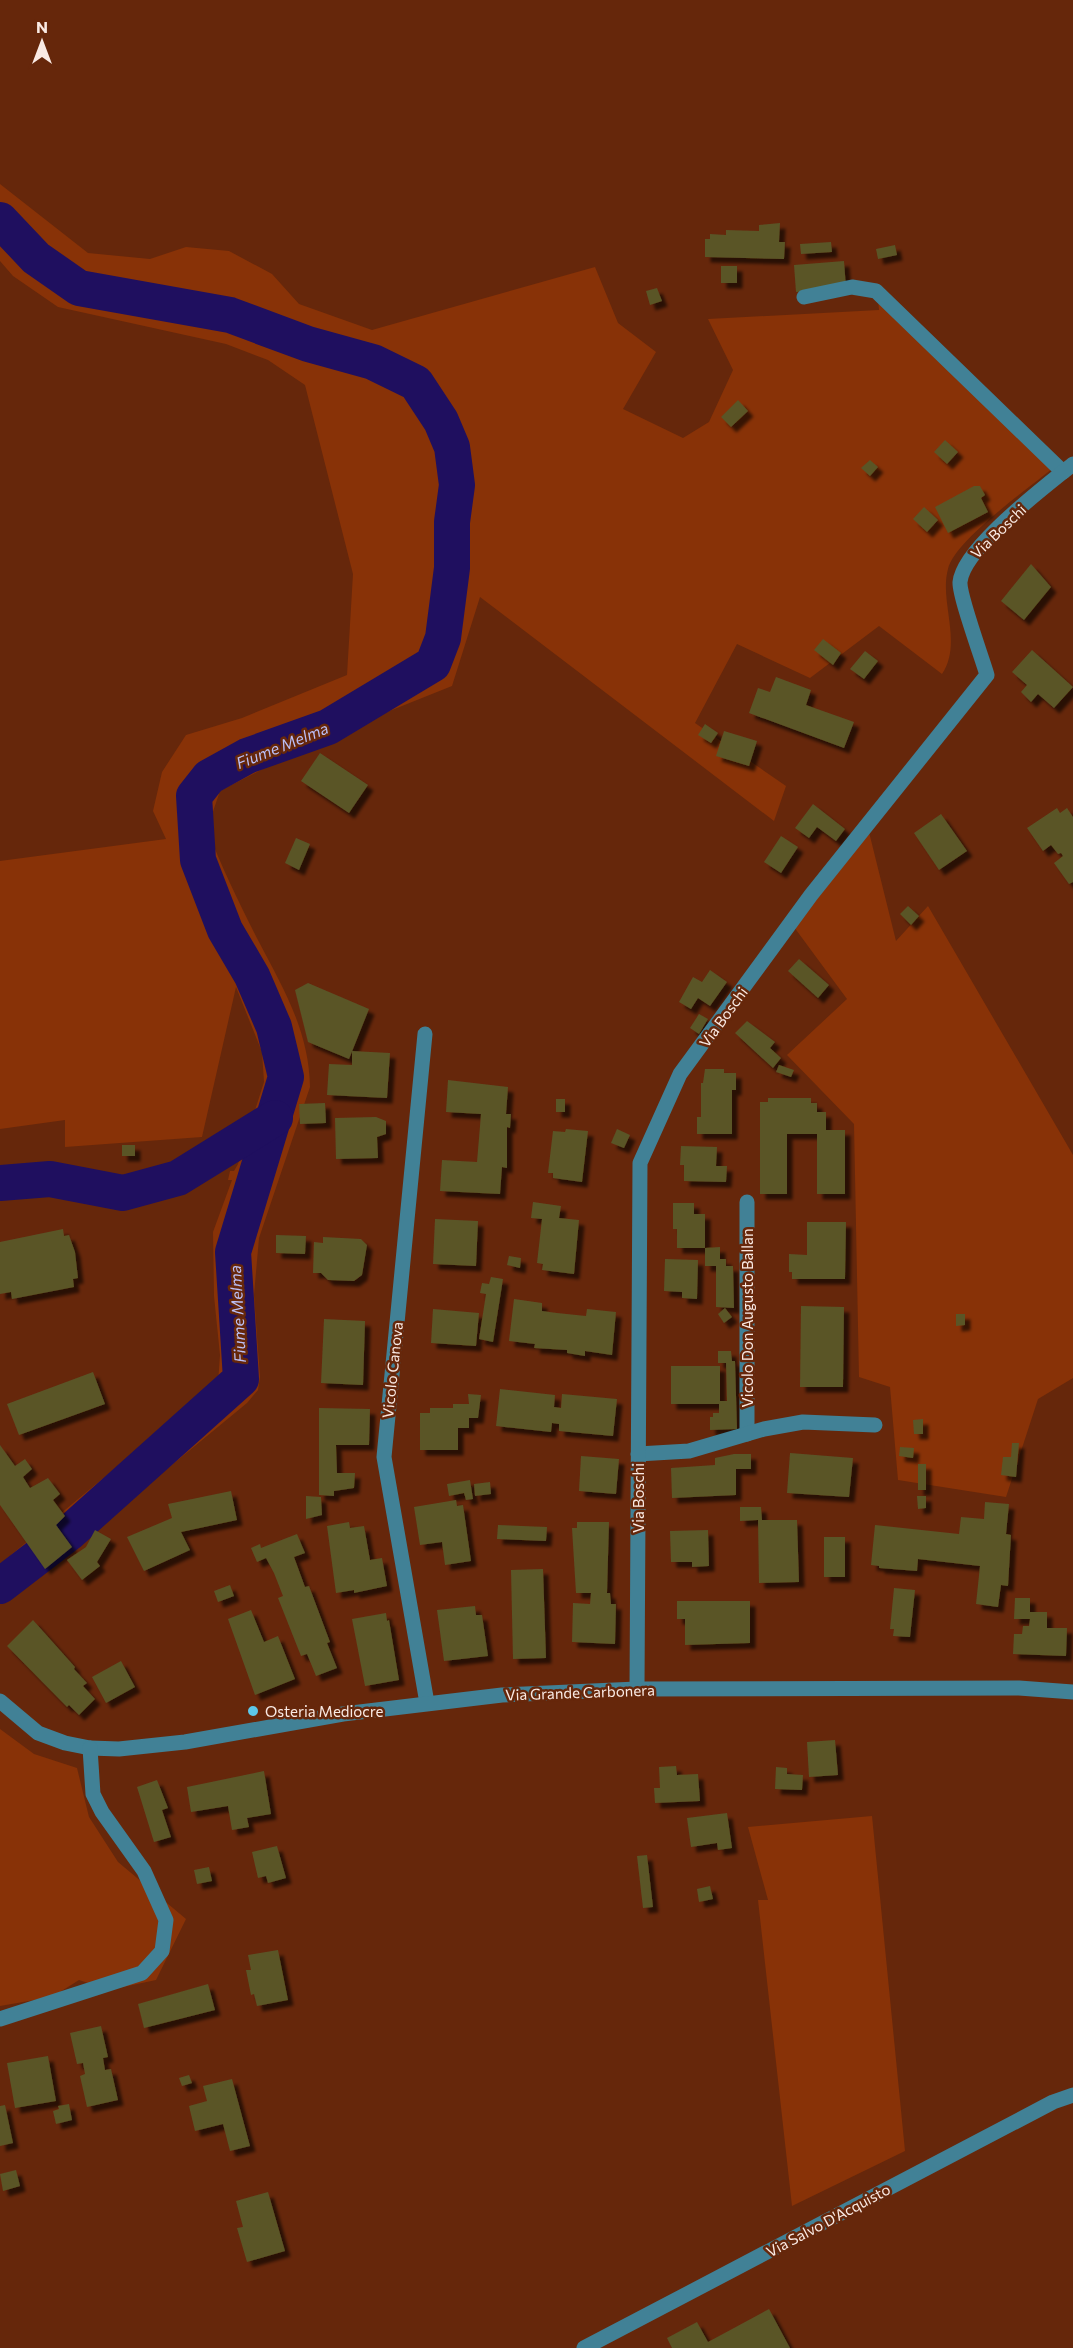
<svg xmlns="http://www.w3.org/2000/svg" width="1073" height="2348" font-family="Commissioner,sans-serif">
<style>
.green{fill:#883207}
.lines{fill:none;stroke-linecap:round;stroke-linejoin:round}
.river{stroke:#1f0f5f;stroke-width:36}
.building{fill:#5a5427;filter:url(#shadow)}
.minor{stroke:#418196;stroke-width:15}
.poi-dot{fill:#5dc7e8;stroke:#66270b;stroke-width:2}
.labels{text-anchor:middle;dominant-baseline:central;stroke-width:5;stroke-linejoin:round;paint-order:stroke}
.street-label{font-size:15px;fill:#faeae4;stroke:#66270b}
.poi-label{font-size:15px;fill:#faeae4;stroke:#66270b;text-anchor:start}
.water-label{font-size:16px;font-style:italic;fill:#bbbff6;stroke:#66270b}
</style>
<defs>
<filter id="shadow"><feDropShadow dx="5.5" dy="5.5" stdDeviation="1.5" flood-color="#0009"/></filter>
</defs>
<rect width="100%" height="100%" fill="#66270b"/>
<g class="green">
<path d="M0 184 88 253 150 259 186 247 229 251 272 274 299 304 372 330 595 267 618 323 656 352 623 409 683 438 709 422 733 370 708 319 879 310 878 299 1053 468C1029 488 955 540 948 569 939 601 963 643 942 674L879 626 810 678 737 644 695 723 786 786 774 821 480 597 452 686 327 736 220 791 207 829C222 868 240 905 259 942 284 990 309 1031 310 1087L259 1238 254 1295 260 1377 258 1390 247 1403 70 1549 0 1601V1564L155 1435 208 1395 218 1383 220 1355 214 1296 213 1232 232 1180H228L230 1171H234L238 1164 264 1082 262 1052 236 987 202 1137 65 1147V1120L0 1129V861L166 839 153 811 162 772 186 735 242 718 347 675 353 574 305 385 268 360 226 344 58 307 13 276 0 261Z"/>
<polygon points="867,824 896,941 928,906 1073,1155 1073,1378 1038,1399 1006,1497 898,1480 890,1387 859,1377 854,1124 787,1055 847,999 794,927"/>
<polygon points="0,1729 34,1754 77,1768 89,1817 118,1862 186,1919 156,1980 109,1990 79,1980 52,1997 0,2006"/>
<polygon points="872,1816 905,2151 792,2206 758,1900 768,1900 748,1827"/>
</g>
<g class="lines">
<g class="river">
<polyline points="0,220 36,258 79,288 230,315 308,344 373,362 416,383 441,421 452,447 457,485 452,522 452,568 443,638 433,664 328,727 247,756 209,777 194,796 198,860 225,930 252,976 274,1027 286,1077 233,1252 241,1379 69,1533 0,1586"/>
<polyline points="0,1183 50,1179 123,1193 178,1178 275,1118"/>
</g>
</g>
<g class="building">
<polygon points="780,223 779,242 785,242 784,259 705,257 705,239 710,239 710,234 726,235 726,230 759,231 759,225"/>
<polygon points="831,242 832,252 801,254 800,244"/>
<polygon points="895,245 897,255 878,259 876,249"/>
<polygon points="844,261 846,288 796,292 794,265"/>
<rect x="721" y="266" width="16" height="17"/>
<polygon points="657,288 662,301 650,305 646,291"/>
<polygon points="738,400 748,411 731,427 721,417"/>
<polygon points="945,440 958,452 947,464 934,452"/>
<polygon points="870,460 878,467 870,476 861,468"/>
<polygon points="974,486 980,486 985,495 981,498 988,512 948,533 935,507"/>
<polygon points="924,507 938,520 927,532 913,519"/>
<polygon points="1031,564 1051,587 1024,620 1001,601"/>
<polygon points="823,639 841,653 833,665 814,650"/>
<polygon points="1032,650 1073,687 1054,708 1038,694 1031,702 1021,692 1027,685 1012,672"/>
<polygon points="865,651 878,661 864,679 850,669"/>
<polygon points="776,677 811,690 806,705 854,722 844,748 749,713 758,688 770,692"/>
<polygon points="705,724 718,733 711,743 698,735"/>
<polygon points="724,731 757,741 749,766 716,756"/>
<polygon points="320,753 368,785 349,813 301,781"/>
<polygon points="813,804 845,829 836,841 817,827 809,838 795,828"/>
<polygon points="1057,808 1060,813 1067,808 1073,817 1073,882 1069,884 1054,863 1063,856 1061,853 1058,854 1051,845 1043,851 1027,828"/>
<polygon points="941,814 967,851 939,870 914,833"/>
<polygon points="781,836 798,847 781,873 764,862"/>
<polygon points="296,838 310,844 299,870 285,863"/>
<polygon points="908,906 919,916 911,925 900,914"/>
<polygon points="799,959 829,985 818,998 788,971"/>
<polygon points="710,970 727,982 710,1006 698,998 691,1009 679,1002 693,977 702,982"/>
<polygon points="308,983 369,1009 349,1059 308,1042 295,990"/>
<polygon points="699,1014 708,1019 699,1034 690,1028"/>
<polygon points="747,1021 775,1042 770,1048 781,1058 773,1068 735,1033"/>
<polygon points="352,1051 390,1053 387,1098 327,1095 329,1064 352,1065"/>
<polygon points="779,1065 794,1070 791,1077 776,1072"/>
<polygon points="705,1069 724,1069 724,1073 736,1073 736,1090 732,1090 732,1134 697,1134 697,1117 701,1117 701,1083 703,1083"/>
<polygon points="448,1080 508,1087 506,1114 511,1114 510,1128 507,1127 507,1168 502,1167 500,1194 440,1191 442,1160 477,1162 481,1114 446,1112"/>
<polygon points="768,1098 811,1098 811,1103 817,1103 817,1112 826,1112 826,1130 845,1130 845,1194 817,1194 817,1134 787,1134 787,1194 760,1194 760,1102 768,1102"/>
<rect x="556" y="1099" width="9" height="13"/>
<polygon points="325,1103 326,1123 300,1124 299,1104"/>
<polygon points="376,1117 386,1121 386,1134 377,1137 378,1158 336,1159 335,1118"/>
<polygon points="566,1129 588,1131 582,1182 553,1178 553,1173 548,1173 553,1131 565,1132"/>
<polygon points="617,1129 630,1135 624,1148 611,1143"/>
<rect x="122" y="1145" width="13" height="11"/>
<polygon points="681,1146 717,1147 716,1166 727,1166 726,1182 684,1181 684,1165 680,1165"/>
<polygon points="533,1202 561,1206 559,1218 579,1220 574,1274 542,1270 543,1264 537,1263 542,1219 531,1218"/>
<polygon points="673,1203 694,1203 694,1214 705,1214 705,1248 677,1248 677,1229 673,1229"/>
<polygon points="435,1219 478,1221 476,1266 433,1264"/>
<polygon points="807,1222 846,1222 845,1279 792,1279 792,1272 789,1272 789,1254 807,1255"/>
<polygon points="63,1229 64,1236 69,1235 75,1252 78,1278 73,1279 74,1287 12,1299 11,1292 0,1294 0,1242"/>
<polygon points="276,1235 306,1236 305,1254 276,1253"/>
<polygon points="323,1237 361,1239 367,1245 362,1275 354,1281 328,1280 321,1273 313,1273 314,1242 323,1243"/>
<polygon points="720,1247 720,1259 726,1259 726,1266 733,1266 734,1308 716,1307 716,1266 705,1266 705,1248"/>
<polygon points="509,1256 521,1258 520,1268 507,1265"/>
<polygon points="665,1259 698,1260 697,1299 682,1298 682,1292 664,1291"/>
<polygon points="491,1277 503,1279 493,1342 479,1339 486,1294 480,1293 482,1283 489,1284"/>
<polygon points="514,1299 542,1303 542,1311 557,1313 586,1316 587,1309 616,1312 612,1355 585,1351 585,1356 567,1353 567,1350 534,1348 535,1344 509,1341"/>
<polygon points="801,1306 844,1307 843,1387 800,1387"/>
<polygon points="725,1308 732,1317 724,1323 718,1314"/>
<polygon points="433,1309 479,1313 476,1346 431,1343"/>
<polygon points="956,1314 965,1314 965,1325 956,1326"/>
<polygon points="324,1319 365,1321 363,1385 321,1383"/>
<polygon points="718,1351 731,1351 732,1361 735,1361 737,1429 710,1430 710,1417 713,1417 713,1413 719,1413 719,1404 671,1404 671,1366 720,1366 720,1401 727,1401 726,1363 718,1363"/>
<polygon points="93,1372 105,1404 19,1435 7,1404"/>
<polygon points="500,1389 555,1395 554,1407 561,1408 562,1394 617,1399 613,1436 559,1431 559,1424 552,1423 551,1432 496,1426"/>
<polygon points="468,1394 481,1395 478,1418 469,1418 469,1428 458,1428 458,1450 420,1450 420,1413 430,1413 430,1408 453,1408 453,1404 469,1404"/>
<polygon points="319,1408 370,1409 369,1445 336,1445 337,1473 355,1473 354,1488 334,1491 334,1496 319,1495"/>
<polygon points="923,1419 923,1434 914,1434 913,1420"/>
<polygon points="1012,1443 1019,1443 1016,1477 1001,1475 1003,1457 1011,1457"/>
<polygon points="0,1445 15,1466 25,1459 32,1469 23,1477 30,1488 48,1478 60,1494 53,1500 65,1516 56,1525 72,1547 45,1569 0,1505"/>
<polygon points="900,1447 914,1448 913,1458 899,1456"/>
<polygon points="790,1453 853,1458 849,1497 787,1493"/>
<polygon points="734,1454 751,1454 751,1469 736,1469 736,1495 672,1498 671,1468 715,1465 715,1458"/>
<polygon points="581,1456 619,1459 616,1494 579,1491"/>
<rect x="918" y="1464" width="8" height="26"/>
<polygon points="470,1480 473,1499 466,1500 464,1493 449,1496 447,1484"/>
<polygon points="490,1482 491,1494 475,1496 474,1484"/>
<polygon points="231,1491 237,1520 181,1532 190,1550 144,1571 127,1537 172,1518 168,1504"/>
<polygon points="306,1496 321,1497 322,1515 306,1519"/>
<polygon points="917,1496 926,1496 926,1508 918,1509"/>
<polygon points="456,1500 457,1506 463,1505 471,1561 445,1565 442,1542 420,1545 414,1507"/>
<polygon points="985,1502 1009,1504 1006,1534 1011,1535 1008,1586 1001,1585 998,1607 976,1604 980,1566 918,1559 917,1571 879,1568 879,1566 871,1565 875,1525 959,1534 961,1517 984,1519"/>
<polygon points="740,1507 761,1507 762,1520 797,1520 799,1582 759,1583 758,1520 740,1521"/>
<polygon points="349,1522 350,1528 364,1526 370,1560 382,1558 387,1586 354,1593 354,1590 336,1593 327,1526"/>
<polygon points="577,1522 609,1522 607,1593 610,1593 611,1604 616,1604 615,1644 572,1642 573,1603 590,1604 591,1593 576,1593 572,1528 577,1528"/>
<polygon points="498,1525 547,1527 546,1541 497,1539"/>
<polygon points="95,1530 111,1539 97,1562 100,1566 82,1580 67,1560 86,1547"/>
<polygon points="708,1530 709,1566 692,1567 692,1562 671,1562 670,1531"/>
<polygon points="297,1534 305,1553 294,1557 305,1587 309,1586 330,1642 327,1643 337,1668 316,1676 307,1654 301,1656 278,1598 283,1596 274,1573 266,1558 257,1562 251,1548 260,1544 261,1548"/>
<rect x="824" y="1537" width="21" height="40"/>
<polygon points="543,1569 546,1658 513,1659 511,1570"/>
<polygon points="230,1585 234,1596 218,1602 214,1591"/>
<polygon points="894,1588 915,1590 910,1637 893,1636 894,1629 890,1629"/>
<polygon points="1015,1598 1030,1598 1030,1612 1047,1612 1047,1628 1067,1628 1066,1656 1013,1654 1014,1634 1022,1634 1023,1626 1029,1626 1030,1619 1014,1619"/>
<polygon points="677,1601 750,1601 750,1643 685,1645 685,1619 677,1619"/>
<polygon points="475,1606 476,1615 482,1615 488,1656 444,1661 437,1610"/>
<polygon points="251,1610 264,1642 278,1636 295,1679 255,1695 228,1619"/>
<polygon points="386,1613 387,1621 389,1620 399,1680 365,1686 352,1619"/>
<polygon points="33,1620 75,1667 74,1669 87,1683 83,1686 95,1699 79,1715 69,1705 67,1707 7,1646"/>
<polygon points="121,1661 135,1687 106,1703 92,1677"/>
<polygon points="835,1740 838,1775 809,1777 807,1742"/>
<polygon points="676,1766 677,1775 698,1774 700,1801 655,1803 654,1788 660,1788 659,1767"/>
<polygon points="776,1767 787,1768 787,1774 803,1775 802,1790 775,1789"/>
<polygon points="264,1771 271,1814 247,1818 249,1827 232,1830 228,1806 191,1812 187,1787"/>
<polygon points="157,1780 168,1808 162,1810 171,1837 154,1842 137,1787"/>
<polygon points="727,1813 732,1848 718,1850 717,1843 691,1847 687,1818"/>
<polygon points="277,1846 286,1878 268,1883 266,1876 258,1878 252,1852"/>
<polygon points="647,1855 653,1907 643,1908 637,1856"/>
<polygon points="209,1867 212,1881 197,1884 194,1870"/>
<polygon points="710,1886 713,1899 699,1902 697,1889"/>
<polygon points="278,1950 288,2000 257,2006 254,1994 251,1995 246,1970 251,1970 248,1955"/>
<polygon points="208,1984 215,2010 144,2028 138,2004"/>
<polygon points="101,2026 108,2057 103,2058 105,2070 111,2069 118,2100 87,2107 80,2076 85,2074 83,2063 77,2064 70,2033"/>
<polygon points="48,2056 56,2101 15,2108 7,2063"/>
<polygon points="189,2075 192,2083 182,2086 179,2078"/>
<polygon points="232,2079 250,2146 230,2151 223,2124 195,2131 189,2106 207,2101 203,2086"/>
<polygon points="69,2104 72,2120 56,2124 53,2111 59,2109 58,2106"/>
<polygon points="5,2105 13,2143 0,2146 0,2106"/>
<polygon points="16,2170 20,2186 3,2191 0,2174"/>
<polygon points="268,2192 285,2251 247,2262 237,2228 243,2227 236,2201"/>
<polygon points="769,2309 790,2348 672,2348 667,2338 697,2322 708,2342"/>
</g>
<g class="lines">
<g class="minor">
<polyline points="804,297 852,287 876,291 1063,472"/>
<polyline points="425,1034 384,1457 427,1703"/>
<polyline points="747,1202 747,1434"/>
<polyline points="638,1454 689,1451 764,1429 803,1422 875,1425"/>
<path d="M637 1689 640 1163 680 1074 811 895 987 675C982 658 959 595 960 582 963 548 1045 487 1073 464"/>
<polyline points="0,1701 38,1733 65,1743 90,1748 119,1749 185,1742 343,1714 502,1695 637,1689 1019,1688 1073,1692"/>
<polyline points="0,2019 142,1973 162,1951 166,1920 144,1871 102,1812 93,1794 90,1748"/>
<polyline points="584,2348 1053,2102 1073,2095"/>
</g>
</g>
<circle class="poi-dot" cx="253" cy="1711" r="6"/>
<g class="labels">
<g class="street-label">
<text transform="translate(998 531) rotate(-44)">Via Boschi</text>
<text transform="translate(723 1017) rotate(-54)">Via Boschi</text>
<text transform="translate(747 1318) rotate(-90)">Vicolo Don Augusto Ballan</text>
<text transform="translate(392 1370) rotate(-84)">Vicolo Canova</text>
<text transform="translate(638 1498) rotate(-90)">Via Boschi</text>
<text transform="translate(580 1692) rotate(-2)">Via Grande Carbonera</text>
<text transform="translate(828 2220) rotate(-28)">Via Salvo D'Acquisto</text>
</g>
<g class="poi-label">
<text x="265" y="1711">Osteria Mediocre</text>
</g>
<g class="water-label">
<text transform="translate(282 745) rotate(-22)">Fiume Melma</text>
<text transform="translate(237 1314) rotate(-93)">Fiume Melma</text>
</g>
</g>
<g transform="translate(42 42)" stroke="#66270b" stroke-width="4.5" paint-order="stroke">
<path d="M0-4.5L10 22L0 15L-10 22Z" fill="#faeae4"/>
<text y="-9" font-size="16" font-weight="bold" text-anchor="middle" fill="#faeae4">N</text>
</g>
</svg>
